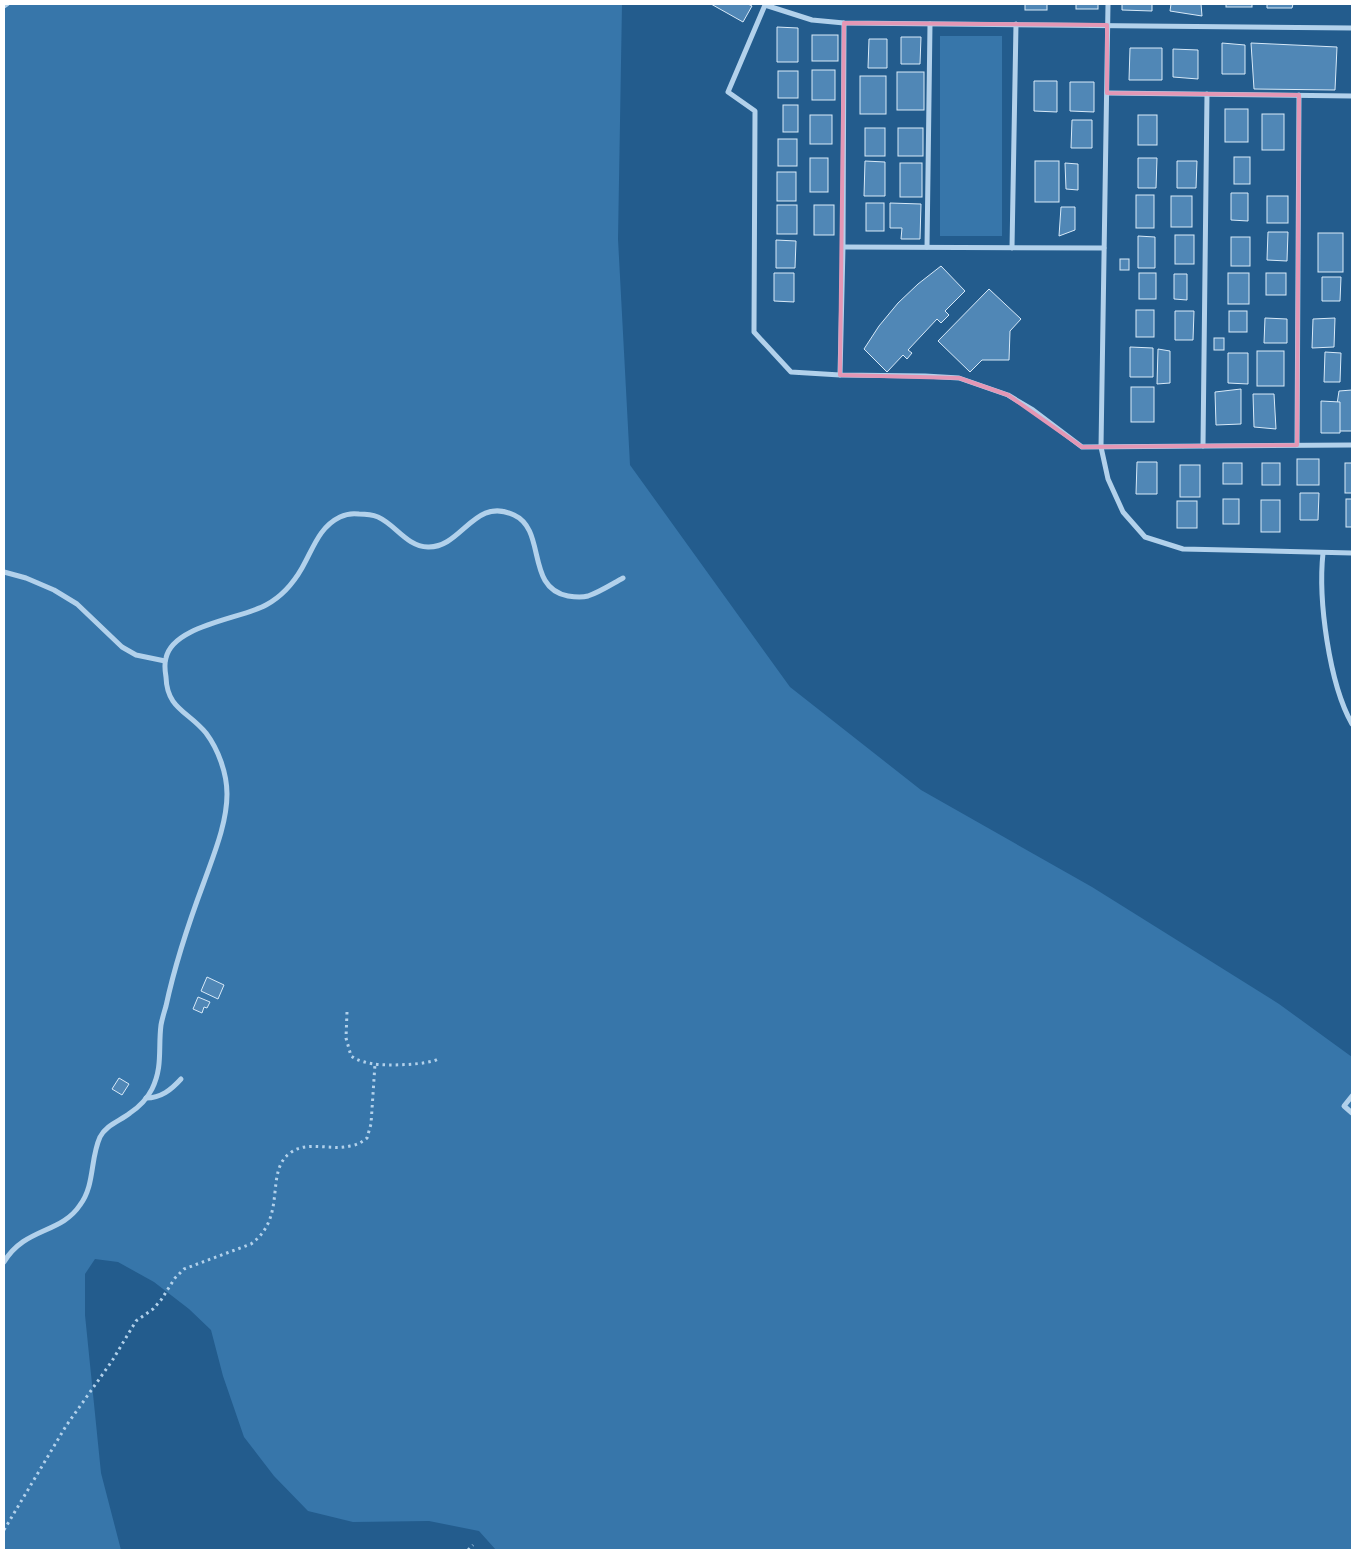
<svg xmlns="http://www.w3.org/2000/svg" width="1356" height="1554" font-family="Arial,sans-serif">
<style>
.green{fill:#3776aa}
.building{fill:#5087b6;stroke:#d7e9f8}
.lines{fill:none;stroke-linecap:round;stroke-linejoin:round}
.path{stroke:#b2d1eb;stroke-width:3;stroke-dasharray:2.5 4;stroke-linecap:butt}
.minor{stroke:#b2d1eb;stroke-width:5}
.marked{fill:none;stroke:#e497b5;stroke-width:4;stroke-linejoin:round}
</style>
<rect width="100%" height="100%" fill="#235c8d"/>
<g class="green">
<polygon points="4,4 622,4 618,239 630,465 790,687 921,790 1092,887 1279,1004 1352,1057 1352,1550 496,1550 479,1531 429,1521 353,1522 308,1511 274,1476 244,1437 223,1376 211,1330 189,1309 154,1282 118,1262 95,1259 85,1274 85,1315 101,1473 121,1550 4,1550"/>
<rect x="940" y="36" width="62" height="200"/>
</g>
<g class="building">
<polygon points="711,4 748,4 752,6 743,22"/>
<rect x="1025" y="4" width="22" height="6"/>
<rect x="1076" y="4" width="22" height="5"/>
<polygon points="1122,4 1152,4 1152,11 1122,10"/>
<polygon points="1171,4 1201,4 1202,16 1170,11"/>
<rect x="1226" y="4" width="26" height="3"/>
<polygon points="1267,4 1293,4 1292,8 1267,8"/>
<polygon points="777,27 798,28 798,62 777,62"/>
<rect x="812" y="35" width="26" height="26"/>
<polygon points="901,37 921,37 920,64 901,64"/>
<polygon points="869,39 887,39 887,68 868,68"/>
<polygon points="1222,43 1245,45 1245,74 1222,74"/>
<polygon points="1251,43 1337,47 1335,90 1254,89"/>
<polygon points="1130,48 1162,48 1162,80 1129,80"/>
<polygon points="1173,49 1198,50 1198,79 1173,77"/>
<rect x="812" y="70" width="23" height="30"/>
<rect x="778" y="71" width="20" height="27"/>
<rect x="897" y="72" width="27" height="38"/>
<rect x="860" y="76" width="26" height="38"/>
<polygon points="1034,81 1057,81 1057,112 1034,111"/>
<polygon points="1070,82 1094,82 1094,112 1070,111"/>
<rect x="783" y="105" width="15" height="27"/>
<rect x="1225" y="109" width="23" height="33"/>
<rect x="1262" y="114" width="22" height="36"/>
<rect x="810" y="115" width="22" height="29"/>
<rect x="1138" y="115" width="19" height="30"/>
<polygon points="1072,120 1092,120 1092,148 1071,148"/>
<rect x="865" y="128" width="20" height="28"/>
<rect x="898" y="128" width="25" height="28"/>
<rect x="778" y="139" width="19" height="27"/>
<rect x="1234" y="157" width="16" height="27"/>
<rect x="810" y="158" width="18" height="34"/>
<polygon points="1138,158 1157,158 1156,188 1138,188"/>
<polygon points="865,161 885,162 885,196 864,196"/>
<rect x="1035" y="161" width="24" height="41"/>
<polygon points="1177,161 1197,161 1196,188 1177,188"/>
<rect x="900" y="163" width="22" height="34"/>
<polygon points="1065,163 1078,164 1078,190 1066,189"/>
<rect x="777" y="172" width="19" height="29"/>
<polygon points="1231,193 1248,193 1248,221 1231,220"/>
<rect x="1136" y="195" width="18" height="33"/>
<rect x="1171" y="196" width="21" height="31"/>
<rect x="1267" y="196" width="21" height="27"/>
<rect x="866" y="203" width="18" height="28"/>
<polygon points="890,203 921,204 920,239 901,239 902,228 890,228"/>
<rect x="777" y="205" width="20" height="29"/>
<rect x="814" y="205" width="20" height="30"/>
<polygon points="1061,207 1075,207 1075,230 1059,236"/>
<polygon points="1268,232 1288,232 1287,261 1267,260"/>
<rect x="1318" y="233" width="25" height="39"/>
<rect x="1175" y="235" width="19" height="29"/>
<polygon points="1138,236 1155,237 1155,268 1138,268"/>
<rect x="1231" y="237" width="19" height="29"/>
<polygon points="776,240 796,241 795,268 776,268"/>
<rect x="1120" y="259" width="9" height="11"/>
<polygon points="941,266 965,291 945,311 949,315 941,323 937,319 908,350 912,353 907,359 903,355 887,372 864,349 879,326 898,303 918,284"/>
<polygon points="774,273 794,273 794,302 774,301"/>
<rect x="1139" y="273" width="17" height="26"/>
<rect x="1228" y="273" width="21" height="31"/>
<rect x="1266" y="273" width="20" height="22"/>
<polygon points="1174,274 1187,274 1187,300 1174,299"/>
<polygon points="1322,277 1341,277 1340,301 1322,301"/>
<polygon points="989,289 1021,319 1010,331 1009,360 982,360 970,372 938,341"/>
<rect x="1136" y="310" width="18" height="27"/>
<polygon points="1175,311 1194,311 1193,340 1175,340"/>
<rect x="1229" y="311" width="18" height="21"/>
<polygon points="1265,318 1287,319 1287,343 1264,343"/>
<polygon points="1335,318 1334,347 1312,348 1313,319"/>
<rect x="1214" y="338" width="10" height="12"/>
<polygon points="1130,347 1153,348 1153,377 1130,377"/>
<polygon points="1158,349 1170,351 1170,383 1157,384"/>
<rect x="1257" y="351" width="27" height="35"/>
<polygon points="1325,352 1341,353 1340,382 1324,382"/>
<polygon points="1228,353 1248,353 1248,384 1228,383"/>
<rect x="1131" y="387" width="23" height="35"/>
<polygon points="1241,389 1241,424 1216,425 1215,392"/>
<polygon points="1352,390 1352,431 1333,431 1339,391"/>
<polygon points="1253,394 1274,394 1276,429 1254,427"/>
<polygon points="1321,401 1340,402 1340,433 1321,433"/>
<rect x="1297" y="459" width="22" height="26"/>
<polygon points="1137,462 1157,462 1157,494 1136,494"/>
<rect x="1223" y="463" width="19" height="21"/>
<rect x="1262" y="463" width="18" height="22"/>
<rect x="1345" y="463" width="7" height="30"/>
<rect x="1180" y="465" width="20" height="32"/>
<polygon points="1300,493 1319,493 1318,520 1300,520"/>
<rect x="1223" y="499" width="16" height="25"/>
<rect x="1346" y="499" width="6" height="28"/>
<rect x="1261" y="500" width="19" height="32"/>
<rect x="1177" y="501" width="20" height="27"/>
<polygon points="207,977 224,985 218,999 201,991"/>
<polygon points="198,997 210,1002 207,1008 204,1007 202,1013 193,1009"/>
<polygon points="119,1078 129,1084 122,1095 112,1089"/>
</g>
<g class="lines">
<g class="path">
<path d="M347 1012 346 1038 351 1056 354 1058C360 1061 367 1063 374 1064 386 1066 428 1065 438 1059"/>
<path d="M4 1530 66 1426 112 1361 136 1321 153 1309 161 1300 175 1278 184 1269 251 1244C288 1217 264 1172 290 1153 307 1140 331 1151 350 1146 357 1145 362 1142 367 1138L371 1124 375 1064"/>
<polyline points="468,1550 473,1545"/>
</g>
<g class="minor">
<polyline points="1108,4 1101,447 1108,479 1123,512 1145,537 1183,549 1352,553"/>
<polyline points="4,6 7,4"/>
<polyline points="1352,28 844,23 812,20 765,5 728,92 755,111 754,332 791,372 840,375 925,376 959,378 1008,395 1033,410 1082,447 1352,445"/>
<polyline points="1107,93 1352,96"/>
<polyline points="843,247 1104,248"/>
<polyline points="927,247 930,24"/>
<polyline points="1012,248 1016,24"/>
<polyline points="840,375 843,247 844,23"/>
<polyline points="1297,445 1299,95"/>
<polyline points="1203,446 1207,94"/>
<path d="M1323 553C1318 600 1329 683 1352 724"/>
<polyline points="4,572 26,578 54,590 77,604 122,647 136,655 165,661"/>
<polyline points="1352,1096 1344,1106 1352,1113"/>
<path d="M146 1098C161 1098 171 1090 181 1079"/>
<path d="M4 1262C25 1227 61 1234 80 1205 95 1185 90 1159 100 1137 106 1125 120 1121 130 1113 139 1107 147 1099 152 1089 163 1067 158 1048 161 1025 162 1019 164 1013 166 1006 175 964 189 922 204 882 214 854 227 823 227 794 227 773 218 749 206 733 188 711 167 709 166 677 165 671 164 664 166 658 173 625 241 619 266 605 281 597 294 582 302 568 313 549 319 527 340 517 346 514 352 513 359 514 365 514 373 515 378 517 396 525 406 546 428 547 462 548 474 496 514 515 547 530 525 588 568 596 574 597 581 598 588 596 600 592 612 584 623 578"/>
</g>
</g>
<path class="marked" d="M844 23 1107 25V93L1299 95 1297 445 1082 447 1008 395 959 378 840 375Z"/>
<rect width="1356" height="1554" fill="none" stroke="#ffffff" stroke-width="10"/>
</svg>
